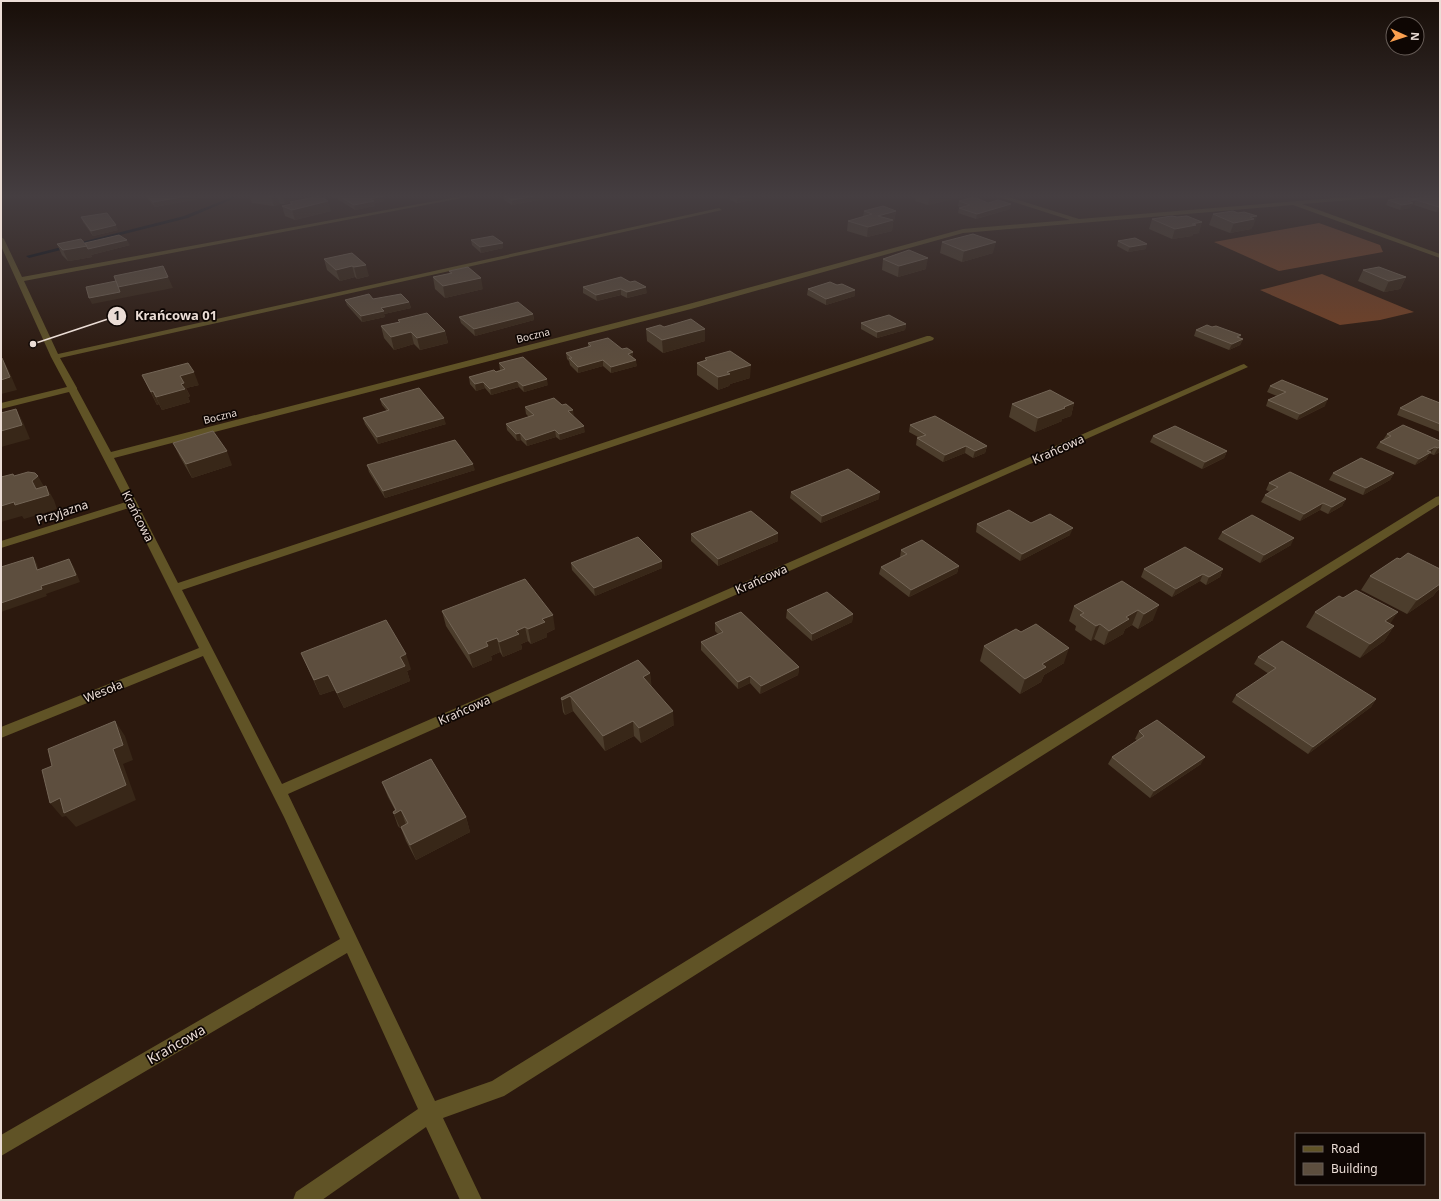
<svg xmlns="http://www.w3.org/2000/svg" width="1441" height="1201" font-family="'Noto Sans',sans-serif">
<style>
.forest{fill:#774224}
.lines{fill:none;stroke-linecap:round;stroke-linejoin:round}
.stream{fill:#000811;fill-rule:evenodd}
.minor{fill:#605326;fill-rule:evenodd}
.wall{fill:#4c3d2c}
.shaded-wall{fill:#382718}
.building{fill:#5d4e3e;stroke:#736556}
.labels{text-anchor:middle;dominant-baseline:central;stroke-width:3.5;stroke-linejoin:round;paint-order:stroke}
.far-street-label{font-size:10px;fill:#ebddd6;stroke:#0e0603}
.street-label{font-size:12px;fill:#ebddd6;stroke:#0e0603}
.near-street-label{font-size:14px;fill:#ebddd6;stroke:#0e0603}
.leader{fill:none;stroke:#ebddd6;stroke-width:1.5}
.callout-dot{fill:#ebddd6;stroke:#0e0603;stroke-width:1.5}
.mark-label{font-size:12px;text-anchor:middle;font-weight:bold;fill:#111}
.callout-label{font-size:13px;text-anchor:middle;font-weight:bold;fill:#ebddd6;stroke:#0e0603;stroke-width:3.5;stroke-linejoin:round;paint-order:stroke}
</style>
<rect width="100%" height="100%" fill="#2c190e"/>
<g class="forest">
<polygon points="1319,223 1380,245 1383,252 1279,271 1214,242"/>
<polygon points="1322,274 1414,312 1380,320 1340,325 1260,290"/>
</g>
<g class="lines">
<polygon class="stream" points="237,195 242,195 188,218 29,258 26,256 184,216"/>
<polygon class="minor" points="468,195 478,195 24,281 58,354 719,208 722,210 60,358 77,388 77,389 111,452 685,305 963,229 1070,220 995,196 994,195 1002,195 1079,219 1371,195 1389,195 1386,197 1302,204 1440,254 1440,258 1293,205 963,233 691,309 114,458 178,583 927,336 930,336 934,338 933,340 182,590 282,784 1241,365 1244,364 1248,367 288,794 435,1101 492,1081 1436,497 1440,496 1440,504 504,1096 443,1118 482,1200 460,1200 426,1127 322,1200 293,1200 296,1192 418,1109 347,953 1,1156 1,1135 340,939 284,817 203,656 1,738 1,727 199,648 129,508 1,548 1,541 126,502 69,392 1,409 1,403 67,387 51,357 1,246 1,237 4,239 22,277"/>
</g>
<g class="wall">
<polygon points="144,195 213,195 214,196 155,207"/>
<polygon points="249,195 301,195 301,197 285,204 280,204 274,206 252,203"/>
<polygon points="331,195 380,195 384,201 375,203 375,206 355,210"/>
<polygon points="503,195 544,195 544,199 512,205 504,200"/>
<polygon points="707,195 750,195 752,200 737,203 730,200 730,197 724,199 716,195 711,196"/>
<polygon points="915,195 966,195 966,196 928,205 915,201 916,198 914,197"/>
<polygon points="1438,198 1440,198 1440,211 1436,212 1414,205 1412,205 1410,208 1400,210 1386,205 1388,200"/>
<polygon points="959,201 988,203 1010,209 976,219 958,213 959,208 962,207 958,206"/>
<polygon points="290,202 331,211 295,220 285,216 282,206 290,204"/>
<polygon points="864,211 896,211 894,221 893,222 892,231 867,237 847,231 848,221 863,217"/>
<polygon points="1213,214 1253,227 1252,227 1251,229 1230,233 1209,225"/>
<polygon points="81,217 118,230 93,236 83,222"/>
<polygon points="1152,219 1199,233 1193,234 1192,236 1172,239 1149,229"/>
<polygon points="471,240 503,243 503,248 481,253 472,245"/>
<polygon points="1118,241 1146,249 1128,252 1117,246"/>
<polygon points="942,242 993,253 962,262 940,253"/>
<polygon points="85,243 130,245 91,255 92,257 75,260 68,261 62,255 57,244"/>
<polygon points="352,253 369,276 357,279 355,277 340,281 327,270 324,259"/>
<polygon points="883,259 926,269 898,277 882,270"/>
<polygon points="1363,270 1406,277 1400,289 1384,292 1358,281"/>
<polygon points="449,271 483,289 445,298 435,289 433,277 450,274"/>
<polygon points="621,277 647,293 627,298 621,295 597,301 583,293 583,287"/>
<polygon points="808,289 855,296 826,305 807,295"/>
<polygon points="373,299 409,302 411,308 384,314 385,317 362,322 347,305 345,300"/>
<polygon points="533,314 534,320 475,336 461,323 459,317"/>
<polygon points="398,320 445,331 448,343 420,350 414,344 394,350 384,338 381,326 399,322"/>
<polygon points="861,323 906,324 905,330 877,338 861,329"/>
<polygon points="664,327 705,329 705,341 663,353 647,341 646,329"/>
<polygon points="1196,330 1240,338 1243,339 1240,345 1229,350 1194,336"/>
<polygon points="588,343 622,349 633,352 633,357 637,366 611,373 603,366 578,373 570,365 569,361 567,359 566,353 588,347"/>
<polygon points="705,358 750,378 730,384 729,386 718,390 697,375 697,363 705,360"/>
<polygon points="499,363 548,385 524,392 519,387 491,395 485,388 476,391 470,384 469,377 501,370 500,370"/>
<polygon points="142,375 199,385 186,388 190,396 188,397 190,402 162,410 159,404 157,405"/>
<polygon points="1270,386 1325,406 1297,420 1266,406 1268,400 1277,396 1267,392"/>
<polygon points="380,399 446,424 378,444 365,424 363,418 387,411 382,405"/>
<polygon points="1074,403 1071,416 1062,419 1062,421 1035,432 1009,417 1012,404"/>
<polygon points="1440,403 1440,432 1397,415 1400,408"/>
<polygon points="525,407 573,417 585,432 560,440 556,437 527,446 521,440 517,441 507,430 506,424 529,417 526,414"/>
<polygon points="910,425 987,446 985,453 973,458 965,453 943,462 916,445 917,438 918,437 909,432"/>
<polygon points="1387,434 1440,441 1440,452 1434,455 1431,454 1429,454 1426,459 1415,465 1376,448 1380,442 1383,440"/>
<polygon points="1153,436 1227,451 1224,458 1202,469 1150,442"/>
<polygon points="173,443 232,465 192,478 180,457"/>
<polygon points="367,465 475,470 385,498 369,472"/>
<polygon points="1333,473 1394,473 1390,480 1363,495 1329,480"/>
<polygon points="1269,483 1346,499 1342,506 1328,514 1320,510 1300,521 1261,502 1265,495 1270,492 1266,490"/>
<polygon points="791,492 879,499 821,523 790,498"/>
<polygon points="977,524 1070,535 1020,561 976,532"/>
<polygon points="1222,532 1291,545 1260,563 1218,539"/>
<polygon points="778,533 778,541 718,566 691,541 691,534"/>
<polygon points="901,550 959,566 957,573 909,597 879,574 881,567 900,558 900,557"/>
<polygon points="571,563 662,568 595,596 572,570"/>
<polygon points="1144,569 1223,569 1220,577 1206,585 1200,581 1172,597 1141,577"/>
<polygon points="1370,576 1440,589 1437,591 1433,596 1407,614 1361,590"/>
<polygon points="1122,581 1153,620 1138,629 1132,625 1125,629 1123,634 1104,645 1094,639 1091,641 1075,630 1076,626 1069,621 1074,606"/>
<polygon points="787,610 853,614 852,622 812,641 786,618"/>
<polygon points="442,611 555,629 547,633 547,637 531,644 528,641 521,644 522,649 503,657 500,652 491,656 492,660 473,668 446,626"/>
<polygon points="1315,612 1390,624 1394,626 1384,641 1360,658 1306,627"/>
<polygon points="715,623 799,667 798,675 760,694 750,683 738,689 701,650 701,642 718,634 715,631"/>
<polygon points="984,646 1064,663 1044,675 1041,682 1020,694 980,661"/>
<polygon points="301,653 411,669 407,671 410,681 344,708 335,690 320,695"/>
<polygon points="1258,657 1376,699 1371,707 1308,754 1232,702 1236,695 1269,674 1254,664"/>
<polygon points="650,673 651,687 674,725 641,743 634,736 605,751 573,711 565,715 563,712 561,698"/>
<polygon points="1139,731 1201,764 1150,798 1108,764 1112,757 1137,740 1135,739"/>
<polygon points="382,782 466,817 470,832 416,860 406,841 401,828 400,828 398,826 393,812 395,810 388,797"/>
</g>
<g class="shaded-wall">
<polygon points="194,195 213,195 214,196 155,207 153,202"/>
<polygon points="275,195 277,195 280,204 274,206 271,196"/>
<polygon points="282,195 301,195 301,197 285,204"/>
<polygon points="540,195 544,195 544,199 512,205 512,200"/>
<polygon points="724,195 736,195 730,195 730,197 724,199"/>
<polygon points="752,195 752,200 737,203 737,198"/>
<polygon points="934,195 966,195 966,196 928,205 930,196"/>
<polygon points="383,196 384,201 375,203 375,206 355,210 354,205 370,199"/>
<polygon points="1416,200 1414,205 1412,205 1410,208 1400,210 1402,205 1408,201"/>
<polygon points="328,201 331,211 295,220 292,210"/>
<polygon points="1011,204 1010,209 976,219 977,214"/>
<polygon points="1439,207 1440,207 1440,211 1436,212"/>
<polygon points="896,211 894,221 893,222 892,231 867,237 868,227 878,216"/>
<polygon points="1257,216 1253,227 1252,227 1251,229 1230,233 1234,223 1250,217"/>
<polygon points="1202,222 1199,233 1193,234 1192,236 1172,239 1175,229 1192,224"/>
<polygon points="116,225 118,230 93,236 91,231"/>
<polygon points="127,240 130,245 91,255 92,257 75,260 68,261 63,250"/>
<polygon points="996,242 993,253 962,262 964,251"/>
<polygon points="503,243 503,248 481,253 480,247"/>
<polygon points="1147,244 1146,249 1128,252 1130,247"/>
<polygon points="928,258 926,269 898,277 899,266"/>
<polygon points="366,265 369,276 357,279 354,267"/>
<polygon points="352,266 355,277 340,281 336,270"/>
<polygon points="168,277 173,288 92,304 89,298 118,287"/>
<polygon points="1406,277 1400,289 1384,292 1389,281"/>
<polygon points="481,278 483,289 445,298 443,286"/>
<polygon points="646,287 647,293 627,298 627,292"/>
<polygon points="621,289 621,295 597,301 596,295"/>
<polygon points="855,290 855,296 826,305 826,299"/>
<polygon points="409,302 411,308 384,314 385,317 362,322 361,316 381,308"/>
<polygon points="533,314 534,320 475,336 474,329"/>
<polygon points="906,324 905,330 877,338 877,332"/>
<polygon points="705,329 705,341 663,353 662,340"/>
<polygon points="445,331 448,343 420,350 417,338"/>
<polygon points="411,332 414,344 394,350 391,337"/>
<polygon points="1241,335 1239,341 1243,339 1240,345 1229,350 1232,344 1237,337"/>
<polygon points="633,352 633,359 628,354"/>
<polygon points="2,358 9,371 17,390 1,394"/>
<polygon points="603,360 603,366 578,373 578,367"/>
<polygon points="636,360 637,366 611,373 611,367"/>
<polygon points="751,365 750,378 730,384 729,386 718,390 718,377 727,372"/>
<polygon points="194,372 199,385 186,388 190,396 188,397 190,402 162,410 156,397 181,384 180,376"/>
<polygon points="547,379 548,385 524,392 523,386"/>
<polygon points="517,381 519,387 491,395 490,389"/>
<polygon points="483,382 485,388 476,391 475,384"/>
<polygon points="153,391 159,404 157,405 151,392"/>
<polygon points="1328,399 1325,406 1297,420 1300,414"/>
<polygon points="1074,403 1071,416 1062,419 1062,421 1035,432 1038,418"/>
<polygon points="16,409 23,422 30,439 1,447 1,431"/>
<polygon points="573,410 574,416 568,411"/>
<polygon points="444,418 446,424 378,444 377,437"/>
<polygon points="584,426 585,432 560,440 559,434"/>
<polygon points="555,430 556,437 527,446 526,440"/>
<polygon points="520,433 521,440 517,441 516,434"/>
<polygon points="966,446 965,453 943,462 945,455"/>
<polygon points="987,446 985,453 973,458 975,451"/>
<polygon points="1435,447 1426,459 1415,465 1419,459 1427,451"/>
<polygon points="1440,447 1440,452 1434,455 1438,448"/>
<polygon points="227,451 232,465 192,478 186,464"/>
<polygon points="1227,451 1224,458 1202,469 1205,462"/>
<polygon points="473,464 475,470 385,498 383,491"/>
<polygon points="1394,473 1390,480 1363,495 1366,488"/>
<polygon points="38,476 46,490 46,486 54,500 57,509 24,519 22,516 1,522 1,506 14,502 36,489 32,481"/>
<polygon points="880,492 879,499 821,523 822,516"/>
<polygon points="1346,499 1342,506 1328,514 1332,507"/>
<polygon points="1323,503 1320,510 1300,521 1304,514"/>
<polygon points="1073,528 1070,535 1020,561 1022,554"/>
<polygon points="778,533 778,541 718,566 718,559"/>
<polygon points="1294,538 1291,545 1260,563 1264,555"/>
<polygon points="33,557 37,564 41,577 37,570"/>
<polygon points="69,559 74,567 80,582 46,594 47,596 1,612 1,603"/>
<polygon points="662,561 662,568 595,596 594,588"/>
<polygon points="959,566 957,573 909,597 911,590"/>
<polygon points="1223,569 1220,577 1206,585 1209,577"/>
<polygon points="1203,574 1200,581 1172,597 1176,589"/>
<polygon points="1440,582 1440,588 1437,591 1433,596 1407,614 1417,600"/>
<polygon points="1159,605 1153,620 1138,629 1144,614"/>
<polygon points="1138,610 1132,625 1125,629 1123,634 1104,645 1109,631 1126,617"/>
<polygon points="1398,612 1388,627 1385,621"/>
<polygon points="853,614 852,622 812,641 812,634"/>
<polygon points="553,615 555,629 547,633 547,637 531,644 528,629 542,619"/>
<polygon points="1100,624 1094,639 1091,641 1096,626"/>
<polygon points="1394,626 1384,641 1360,658 1370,644"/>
<polygon points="525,627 528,641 521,644 522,649 503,657 499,642 516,631"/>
<polygon points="497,638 500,652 491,656 492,660 473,668 469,654 486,642"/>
<polygon points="1069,648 1064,663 1044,675 1041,682 1020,694 1025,679 1042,664"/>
<polygon points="406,654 411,669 407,671 410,681 344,708 337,693 400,657"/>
<polygon points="799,667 798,675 760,694 761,686"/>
<polygon points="650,673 652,688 643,677"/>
<polygon points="328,675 335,690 320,695 314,680"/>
<polygon points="750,676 750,683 738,689 738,682"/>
<polygon points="570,696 573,711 565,715 562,700"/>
<polygon points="1376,699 1371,707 1308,754 1313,747"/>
<polygon points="673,711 674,725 641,743 639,728"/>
<polygon points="115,721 125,736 133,760 123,764 136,800 76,827 66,816 62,817 50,803 113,749"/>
<polygon points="633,721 634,736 605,751 603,736"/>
<polygon points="1205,757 1201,764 1150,798 1154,791"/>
<polygon points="401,810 406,825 400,828 394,814"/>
<polygon points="466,817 470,832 416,860 410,845"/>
</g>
<g class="building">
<polygon points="147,195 194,195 153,202"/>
<polygon points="258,195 275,195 271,196"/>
<polygon points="337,195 380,195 383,196 370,199 374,201 354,205"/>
<polygon points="503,195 540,195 512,200"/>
<polygon points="730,195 752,195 737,198"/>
<polygon points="320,196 328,201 292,210 282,206 292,204 290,202"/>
<polygon points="1429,196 1438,198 1440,198 1440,207 1439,207 1413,199"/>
<polygon points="974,197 988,203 998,200 1011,204 977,214 959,208 970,205 959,201"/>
<polygon points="1407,197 1416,200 1408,201 1413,203 1402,205 1388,200"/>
<polygon points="883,206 896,211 878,216 893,220 868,227 848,221 872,214 864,211"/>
<polygon points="1233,211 1238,213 1244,212 1257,216 1250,217 1254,219 1234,223 1213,214"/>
<polygon points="107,213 116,225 91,231 81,217"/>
<polygon points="1172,216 1177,217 1187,216 1202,222 1192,224 1196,225 1175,229 1152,219"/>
<polygon points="973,234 996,242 964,251 942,242"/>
<polygon points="119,235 127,240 88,249 85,243"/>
<polygon points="493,236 503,243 480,247 471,240"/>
<polygon points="1135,238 1147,244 1130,247 1118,241"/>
<polygon points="81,239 87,246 70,249 63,250 57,244"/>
<polygon points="909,250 928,258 899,266 883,259"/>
<polygon points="352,253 366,265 354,267 352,266 336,270 324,259"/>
<polygon points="163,266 168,277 118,287 114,276"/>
<polygon points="468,267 481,278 443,286 433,277 452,273 449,271"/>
<polygon points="1379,267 1406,277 1389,281 1363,270"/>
<polygon points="621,277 630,282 635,281 646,287 627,292 621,289 596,295 583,287"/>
<polygon points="116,281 120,292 89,298 86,287"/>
<polygon points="830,282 837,285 842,284 855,290 826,299 808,289"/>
<polygon points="369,294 373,299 401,294 409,302 381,308 384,311 361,316 345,300"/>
<polygon points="518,302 533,314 474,329 459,317"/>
<polygon points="427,313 445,331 417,338 411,332 391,337 381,326 400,322 398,320"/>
<polygon points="889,315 906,324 877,332 861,323"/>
<polygon points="691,319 705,329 662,340 646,329 660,325 664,327"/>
<polygon points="1207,325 1212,327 1216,326 1241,335 1237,337 1243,339 1232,344 1196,330"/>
<polygon points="608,338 622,349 627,348 633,352 628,354 636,360 611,367 603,360 578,367 569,358 572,358 566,353 591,346 588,343"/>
<polygon points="730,351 751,365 727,372 730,374 718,377 697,363 707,360 705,358"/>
<polygon points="523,357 547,379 523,386 517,381 490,389 483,382 475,384 469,377 494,370 496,372 505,369 499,363"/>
<polygon points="1,358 2,358 10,377 1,380"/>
<polygon points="188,363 194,372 180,376 184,383 181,384 185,389 156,397 153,391 151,392 142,375"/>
<polygon points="1282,380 1328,399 1300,414 1268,400 1286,392 1270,386"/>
<polygon points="419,388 444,418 377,437 363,418 389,410 380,399"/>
<polygon points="1050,390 1074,403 1064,407 1065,408 1038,418 1012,404"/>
<polygon points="1422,396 1440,403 1440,424 1400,408"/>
<polygon points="554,398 562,405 566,404 573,410 568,411 584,426 559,434 555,430 526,440 520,433 516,434 506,424 534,415 525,407"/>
<polygon points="16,409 22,425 1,431 1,413"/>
<polygon points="935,416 987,446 975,451 966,446 945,455 917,438 926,435 910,425"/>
<polygon points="1403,425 1440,441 1440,447 1438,448 1435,447 1427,451 1431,452 1419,459 1380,442 1391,436 1387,434"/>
<polygon points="1175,426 1227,451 1205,462 1153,436"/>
<polygon points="213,431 227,451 186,464 173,443"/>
<polygon points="455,440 473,464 383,491 367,465"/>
<polygon points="1361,458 1394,473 1366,488 1333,473"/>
<polygon points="848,469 880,492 822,516 791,492"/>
<polygon points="28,472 35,473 38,476 32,481 36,489 46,486 49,495 15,505 14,502 1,506 1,477 13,474 14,476"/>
<polygon points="1290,472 1346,499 1332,507 1323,503 1304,514 1265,495 1278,487 1269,483"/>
<polygon points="1009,510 1031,523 1050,514 1073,528 1022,554 977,524"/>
<polygon points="751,511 778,533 718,559 691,534"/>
<polygon points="1252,515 1294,538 1264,555 1222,532"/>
<polygon points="638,537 662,561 594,588 571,563"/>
<polygon points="922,540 959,566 911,590 881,567 907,554 901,550"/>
<polygon points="1185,547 1223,569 1209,577 1203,574 1176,589 1144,569"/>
<polygon points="1408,553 1440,569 1440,584 1417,600 1370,576 1397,558 1400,559"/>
<polygon points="33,557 37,570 69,559 76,575 41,586 42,589 1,603 1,567"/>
<polygon points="525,579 553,615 542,619 545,622 528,629 525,627 516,631 519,634 499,642 497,638 486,642 488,646 469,654 442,611"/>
<polygon points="1122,581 1159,605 1144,614 1138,610 1126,617 1129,619 1109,631 1100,624 1096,626 1080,615 1084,613 1074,606"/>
<polygon points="1356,590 1398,612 1385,621 1394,626 1370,644 1315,612 1339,596 1343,598"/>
<polygon points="827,592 853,614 812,634 787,610"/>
<polygon points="741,612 799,667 761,686 750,676 738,682 701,642 723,632 715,623"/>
<polygon points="386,620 406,654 400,657 405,666 337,693 328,675 314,680 301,653"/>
<polygon points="1036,624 1069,648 1042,664 1046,667 1025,679 984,646 1016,629 1021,632"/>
<polygon points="1282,641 1376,699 1313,747 1236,695 1276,668 1258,657"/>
<polygon points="638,660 650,673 643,677 673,711 639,728 633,721 603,736 570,696 562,700 561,698"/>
<polygon points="1157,720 1205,757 1154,791 1112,757 1144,736 1139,731"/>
<polygon points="115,721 123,745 113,749 126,785 64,813 60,798 50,803 42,770 52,766 48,749"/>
<polygon points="431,759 466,817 410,845 401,827 408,823 401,810 394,814 393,812 396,810 382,782"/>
</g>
<linearGradient id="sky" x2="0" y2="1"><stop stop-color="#180e08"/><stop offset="0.54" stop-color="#453e41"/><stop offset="1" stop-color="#453e41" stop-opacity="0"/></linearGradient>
<rect width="1441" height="363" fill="url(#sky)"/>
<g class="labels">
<g class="far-street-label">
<text transform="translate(533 335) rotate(-14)">Boczna</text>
<text transform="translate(220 416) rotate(-14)">Boczna</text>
</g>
<g class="street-label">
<text transform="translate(1058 449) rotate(-24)">Krańcowa</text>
<text transform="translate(62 512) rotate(-18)">Przyjazna</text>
<text transform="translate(138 516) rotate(63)">Krańcowa</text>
<text transform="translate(761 579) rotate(-24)">Krańcowa</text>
<text transform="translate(103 691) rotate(-22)">Wesoła</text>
<text transform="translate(464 710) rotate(-24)">Krańcowa</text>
</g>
<g class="near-street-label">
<text transform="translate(176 1044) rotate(-30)">Krańcowa</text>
</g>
</g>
<path class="leader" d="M33 344L117 316"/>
<g class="callout-dot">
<circle cx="33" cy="344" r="4"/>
<circle cx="117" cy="316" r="10"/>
</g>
<g class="mark-label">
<text x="117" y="320">1</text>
</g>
<g class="callout-label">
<text x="176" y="320">Krańcowa 01</text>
</g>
<rect width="1441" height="1201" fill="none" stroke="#ebddd6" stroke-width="4"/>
<rect x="1295" y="1133" width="130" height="52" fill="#0e0603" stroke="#665c57"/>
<rect x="1303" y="1146" width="20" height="6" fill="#605326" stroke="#665c57"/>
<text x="1331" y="1153" font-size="12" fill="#ebddd6">Road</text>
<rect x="1303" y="1163" width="20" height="12" fill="#5d4e3e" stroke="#665c57"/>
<text x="1331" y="1173" font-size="12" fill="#ebddd6">Building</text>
<g transform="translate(1405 36) rotate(93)"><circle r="19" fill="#0e0603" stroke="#665c57"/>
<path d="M0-3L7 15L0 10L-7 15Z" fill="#fa9f4f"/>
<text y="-6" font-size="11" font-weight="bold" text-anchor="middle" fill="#ebddd6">N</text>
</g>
</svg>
